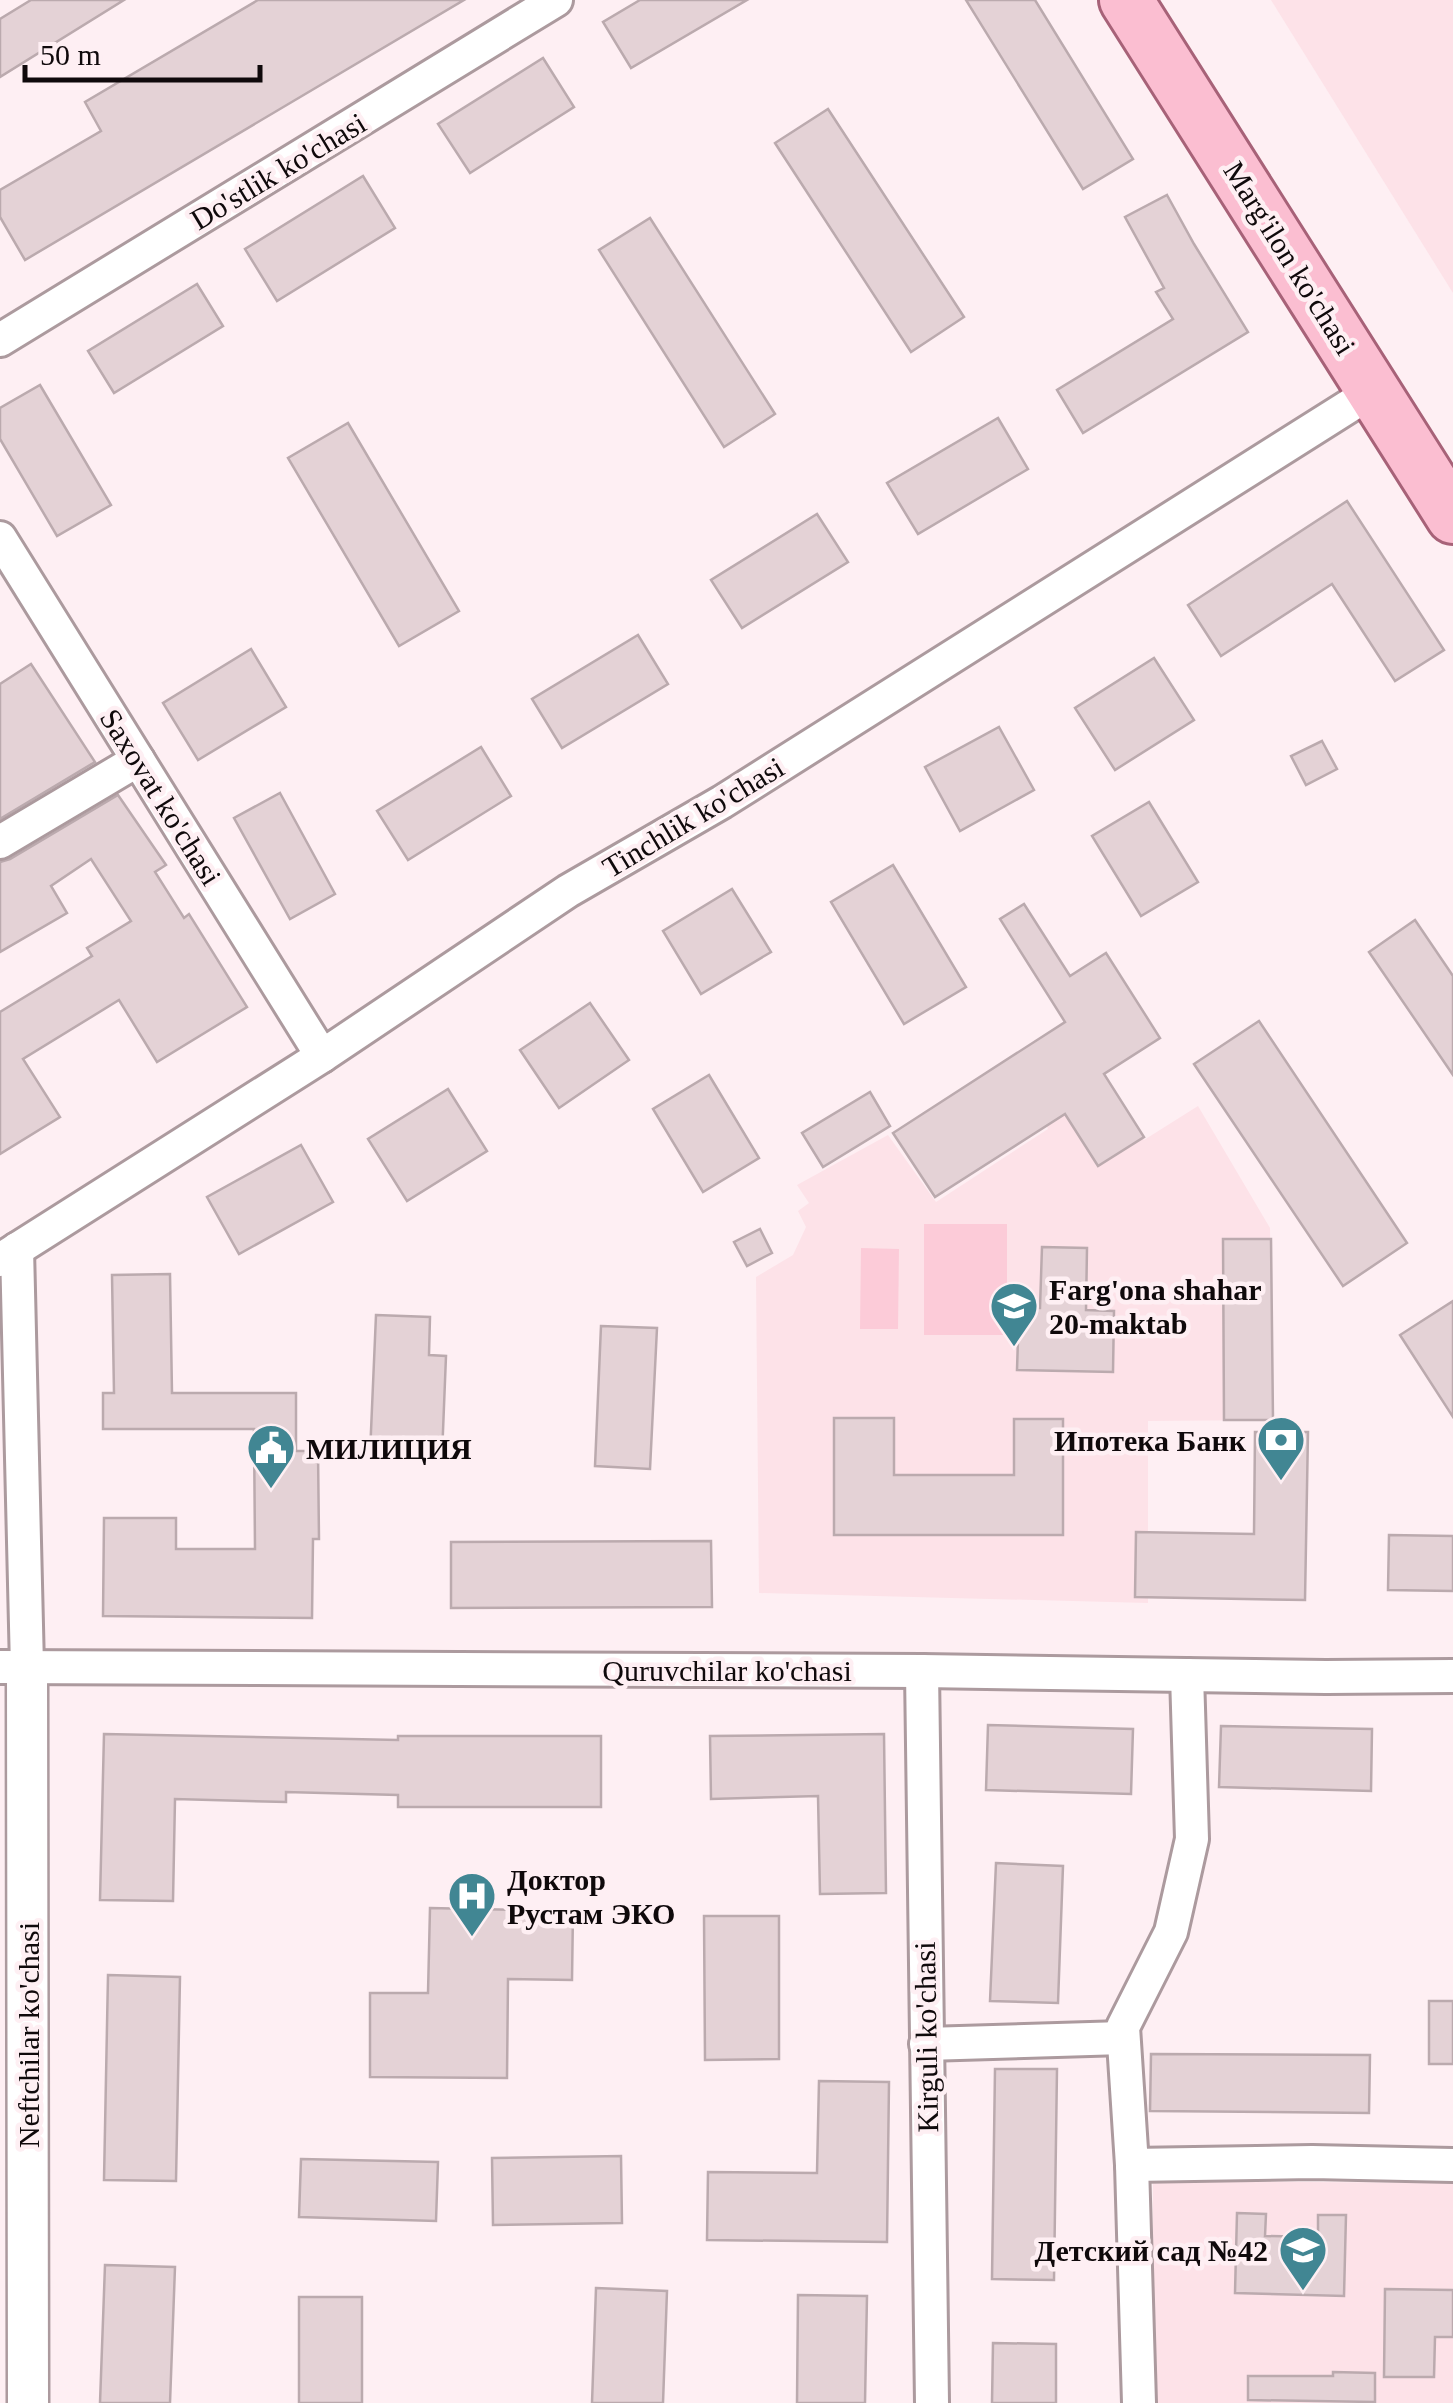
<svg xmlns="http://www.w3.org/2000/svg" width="1453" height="2403" font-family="Georgia,serif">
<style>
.built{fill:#fde2e8}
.green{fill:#fccbd8}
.building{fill:#e4d2d6;stroke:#bbaaae;stroke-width:2.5}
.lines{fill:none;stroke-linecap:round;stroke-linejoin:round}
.minor-casing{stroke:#ac9a9e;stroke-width:38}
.tertiary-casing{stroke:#ac9a9e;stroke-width:45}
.primary-casing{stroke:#a76278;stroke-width:58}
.minor{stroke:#fff;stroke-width:32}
.tertiary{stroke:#fff;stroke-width:40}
.primary{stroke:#fbbed1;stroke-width:52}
.labels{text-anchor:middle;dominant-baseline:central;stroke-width:9;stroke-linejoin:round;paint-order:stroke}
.street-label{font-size:30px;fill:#0f090b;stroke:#feeff3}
.poi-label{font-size:30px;font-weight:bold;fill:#0f090b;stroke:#feeff3;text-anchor:start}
</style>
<rect width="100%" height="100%" fill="#feeff3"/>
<g class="built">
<polygon points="1271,0 1453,0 1453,293"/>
<polygon points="1104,1078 1144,1140 1198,1106 1270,1228 1273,1420 1148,1421 1148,1603 759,1593 756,1277 793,1255 806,1227 798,1211 809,1203 797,1185 888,1135 936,1202 1048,1129 1041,1113"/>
<polygon points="1153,2181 1453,2183 1453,2403 1152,2403"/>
</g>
<g class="green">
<rect x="924" y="1224" width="83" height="111"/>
<polygon points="861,1248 899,1249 898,1329 860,1329"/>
</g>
<g class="building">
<polygon points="31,0 124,0 0,77 0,19"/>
<polygon points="258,0 464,0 25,260 0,217 0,190 101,131 85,102"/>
<polygon points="640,0 747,0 631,68 603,22"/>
<polygon points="966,0 1035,0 1133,159 1083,189"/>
<polygon points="543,58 574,107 470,173 438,124"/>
<polygon points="828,109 964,317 911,352 775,143"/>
<polygon points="363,176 395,228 277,301 245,249"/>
<polygon points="1167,195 1194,244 1248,332 1083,433 1057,390 1173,319 1156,292 1164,288 1125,217"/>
<polygon points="650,218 775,414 724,447 599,250"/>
<polygon points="197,284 223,326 114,393 88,351"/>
<polygon points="40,385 111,505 57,536 0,439 0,408"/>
<polygon points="998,418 1028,469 918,534 887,483"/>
<polygon points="348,423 459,611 399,646 288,458"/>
<polygon points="1347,501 1444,650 1395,681 1332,584 1221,656 1188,605"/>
<polygon points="817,514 848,562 742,628 711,580"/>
<polygon points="638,635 668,684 562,748 532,699"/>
<polygon points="251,649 286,707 198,760 163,703"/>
<polygon points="1154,658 1194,720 1115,770 1075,708"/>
<polygon points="31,664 95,762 0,819 0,684"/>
<polygon points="999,727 1034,790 960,831 925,767"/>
<polygon points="1322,741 1337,769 1306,785 1291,756"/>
<polygon points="481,747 511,796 408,860 377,811"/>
<polygon points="280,793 335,894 290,919 234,818"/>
<polygon points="118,795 166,865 155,872 184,918 189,914 247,1007 157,1062 119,1000 23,1059 60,1117 0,1154 0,1012 92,956 87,948 131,921 91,859 51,886 67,913 0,952 0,862 10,859"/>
<polygon points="1149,802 1198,882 1141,916 1092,836"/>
<polygon points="893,865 966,987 904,1024 831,902"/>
<polygon points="732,889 771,952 701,994 663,931"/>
<polygon points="1024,904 1070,976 1106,953 1160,1038 1104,1074 1144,1137 1098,1166 1065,1114 935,1197 893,1133 1065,1022 1000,919"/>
<polygon points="1415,920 1453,976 1453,1075 1369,952"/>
<polygon points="590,1003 629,1060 559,1108 520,1050"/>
<polygon points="1259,1021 1407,1243 1343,1286 1194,1064"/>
<polygon points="709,1075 759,1158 703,1192 653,1109"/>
<polygon points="448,1089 487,1151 407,1201 368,1139"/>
<polygon points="870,1092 890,1126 823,1167 802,1133"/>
<polygon points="301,1145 333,1202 239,1254 207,1197"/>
<polygon points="760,1229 772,1253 747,1266 734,1242"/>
<polygon points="1223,1239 1271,1239 1273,1420 1224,1420"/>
<polygon points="1042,1247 1087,1248 1086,1310 1114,1311 1113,1372 1017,1370 1019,1308 1040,1308"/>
<polygon points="170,1274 172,1393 296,1393 296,1451 318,1451 319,1539 313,1539 312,1618 103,1616 104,1518 176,1518 176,1549 255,1549 254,1429 103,1429 103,1393 114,1393 112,1275"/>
<polygon points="1453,1301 1453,1417 1400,1335"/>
<polygon points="376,1315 430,1317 429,1355 446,1356 442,1456 370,1454"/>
<polygon points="601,1326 657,1328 650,1469 595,1466"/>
<polygon points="834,1418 894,1418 894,1475 1014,1475 1014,1419 1063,1419 1063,1535 834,1535"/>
<polygon points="1255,1432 1308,1432 1305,1600 1135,1597 1136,1532 1254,1534"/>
<polygon points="1389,1535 1453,1536 1453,1591 1388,1590"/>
<polygon points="711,1541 712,1607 451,1608 451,1542"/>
<polygon points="988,1725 1133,1729 1131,1794 986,1790"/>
<polygon points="1221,1726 1372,1729 1371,1791 1219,1787"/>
<polygon points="104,1734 398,1740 398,1736 601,1736 601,1807 398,1807 398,1795 286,1792 286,1802 175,1799 173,1901 100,1900"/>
<polygon points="884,1734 886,1893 820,1894 818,1796 711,1799 710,1736"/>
<polygon points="996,1863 1063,1866 1058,2003 990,2001"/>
<polygon points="430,1908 573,1911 572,1980 508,1979 507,2078 370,2077 370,1993 428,1993"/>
<polygon points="704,1916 779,1916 779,2059 705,2060"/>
<polygon points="108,1975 180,1977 176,2181 104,2180"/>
<rect x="1429" y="2001" width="24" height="63"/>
<polygon points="1151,2054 1370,2055 1369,2113 1150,2111"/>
<polygon points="995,2069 1057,2069 1054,2280 992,2279"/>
<polygon points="819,2081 889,2082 887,2242 707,2240 708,2172 817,2173"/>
<polygon points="621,2156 622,2223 493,2225 492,2158"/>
<polygon points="301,2159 438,2162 436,2221 299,2217"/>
<polygon points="1237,2213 1266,2214 1265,2236 1318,2237 1318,2215 1346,2215 1344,2296 1235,2293"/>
<polygon points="105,2265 175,2267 170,2403 100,2403"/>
<polygon points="596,2288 667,2291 663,2403 592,2403"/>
<polygon points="1385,2289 1453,2290 1453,2337 1435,2337 1434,2377 1384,2377"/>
<polygon points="798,2295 867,2296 865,2403 797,2403"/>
<rect x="299" y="2297" width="63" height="106"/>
<polygon points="993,2343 1056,2344 1056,2403 992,2403"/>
<polygon points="1333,2372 1375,2373 1375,2402 1248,2400 1248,2376 1333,2376"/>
</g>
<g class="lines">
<g class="minor-casing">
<g id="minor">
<polyline points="0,340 556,0"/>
<polyline points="0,538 322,1056"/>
<polyline points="0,842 138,760"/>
<polyline points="17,1249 27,1667"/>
<polyline points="0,1260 322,1056 568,891 722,802 1373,391"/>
<polyline points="0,1667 922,1671 1326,1677 1453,1676"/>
<polyline points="922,1671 932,2403"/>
<polyline points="1187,1675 1192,1839 1171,1932 1123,2027 1132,2165 1312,2162 1453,2165"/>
<polyline points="926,2044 1123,2038"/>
<polyline points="1132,2165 1139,2403"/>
</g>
</g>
<g class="tertiary-casing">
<polyline id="tertiary" points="27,1667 28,2403"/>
</g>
<g class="primary-casing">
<polyline id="primary" points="1126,0 1453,517"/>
</g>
<use href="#minor" class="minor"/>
<use href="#tertiary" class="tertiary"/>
<use href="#primary" class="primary"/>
</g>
<defs>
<g id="school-pin" transform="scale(2.5)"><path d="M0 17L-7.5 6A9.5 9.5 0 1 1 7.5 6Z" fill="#418693" stroke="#feeff3"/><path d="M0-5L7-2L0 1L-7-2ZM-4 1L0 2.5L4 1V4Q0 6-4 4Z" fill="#fff"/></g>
<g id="bank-pin" transform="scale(2.5)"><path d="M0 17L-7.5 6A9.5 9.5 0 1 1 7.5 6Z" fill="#418693" stroke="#feeff3"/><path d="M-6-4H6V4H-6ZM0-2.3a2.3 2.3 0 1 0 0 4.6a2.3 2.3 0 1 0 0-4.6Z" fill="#fff"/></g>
<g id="civic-pin" transform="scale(2.5)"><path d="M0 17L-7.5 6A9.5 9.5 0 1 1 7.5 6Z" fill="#418693" stroke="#feeff3"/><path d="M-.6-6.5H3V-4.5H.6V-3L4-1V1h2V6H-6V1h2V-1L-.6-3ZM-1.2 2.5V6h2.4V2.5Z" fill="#fff"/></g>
<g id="hospital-pin" transform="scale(2.5)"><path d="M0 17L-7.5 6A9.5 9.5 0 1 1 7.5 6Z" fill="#418693" stroke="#feeff3"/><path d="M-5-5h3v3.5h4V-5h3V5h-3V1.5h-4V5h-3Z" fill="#fff"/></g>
</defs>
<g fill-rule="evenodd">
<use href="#school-pin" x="1014" y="1306"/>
<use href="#bank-pin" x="1281" y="1440"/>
<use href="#civic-pin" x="271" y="1448"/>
<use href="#hospital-pin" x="472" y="1896"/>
<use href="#school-pin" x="1303" y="2250"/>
</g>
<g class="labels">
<g class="street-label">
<text transform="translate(278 171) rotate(-31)">Do'stlik ko'chasi</text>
<text transform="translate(1290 258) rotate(58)">Marg'ilon ko'chasi</text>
<text transform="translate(161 797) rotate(58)">Saxovat ko'chasi</text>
<text transform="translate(693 817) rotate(-31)">Tinchlik ko'chasi</text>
<text x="727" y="1670">Quruvchilar ko'chasi</text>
<text transform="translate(28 2035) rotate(-90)">Neftchilar ko'chasi</text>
<text transform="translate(926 2037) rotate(-91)">Kirguli ko'chasi</text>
</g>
<g class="poi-label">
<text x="1049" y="1289">Farg'ona shahar<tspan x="1049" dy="34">20-maktab</tspan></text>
<text x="1246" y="1440" text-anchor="end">Ипотека Банк</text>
<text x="306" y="1448">МИЛИЦИЯ</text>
<text x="507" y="1879">Доктор<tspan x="507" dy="34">Рустам ЭКО</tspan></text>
<text x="1268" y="2250" text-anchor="end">Детский сад №42</text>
</g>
</g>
<path d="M25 65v15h235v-15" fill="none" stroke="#0f090b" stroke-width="5"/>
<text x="40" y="65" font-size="30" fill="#0f090b" stroke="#feeff3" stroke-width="8" paint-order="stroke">50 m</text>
</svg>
